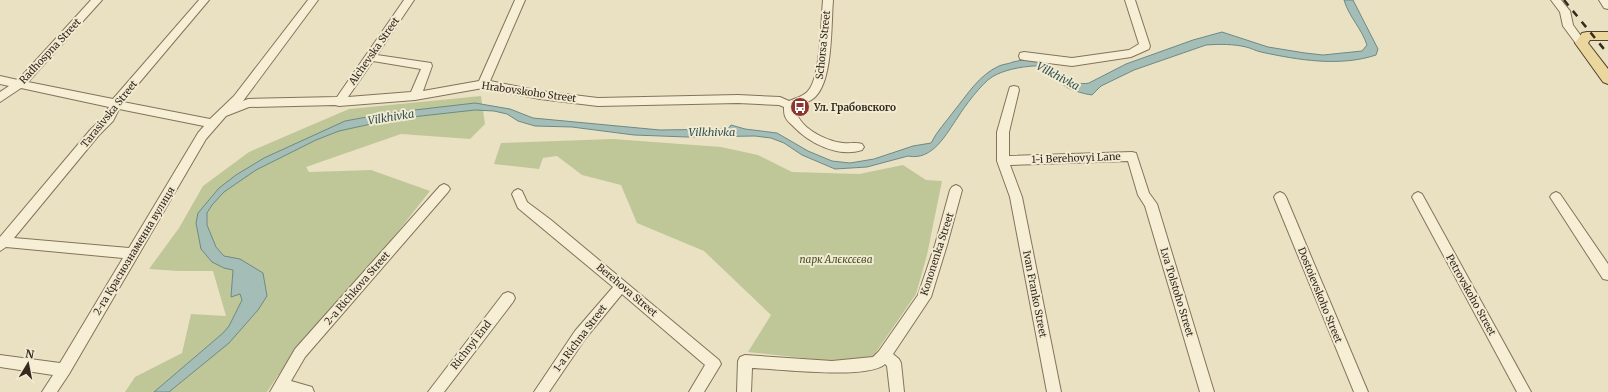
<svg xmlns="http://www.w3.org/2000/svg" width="1608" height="392" font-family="Merriweather,serif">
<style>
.green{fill:#bfc798}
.water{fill:#a5bdb7;stroke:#6c8a85}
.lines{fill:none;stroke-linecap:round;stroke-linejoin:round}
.minor-casing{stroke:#83735b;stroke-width:2}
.major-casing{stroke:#51412f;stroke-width:2}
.minor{fill:#f6eed5;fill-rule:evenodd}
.major{fill:#ebd79d;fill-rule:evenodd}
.rail{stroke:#342a1e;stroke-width:2.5;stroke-dasharray:7 7;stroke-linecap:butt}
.labels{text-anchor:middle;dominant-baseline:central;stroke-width:4;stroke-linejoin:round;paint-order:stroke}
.street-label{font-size:10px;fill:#342a1e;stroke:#f2ebd2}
.poi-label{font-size:10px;font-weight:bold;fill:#342a1e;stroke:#f2ebd2;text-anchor:start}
.park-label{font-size:10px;font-style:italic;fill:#424f26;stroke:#f2ebd2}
.water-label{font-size:11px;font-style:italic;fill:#2e5252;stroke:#f2ebd2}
</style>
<rect width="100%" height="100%" fill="#eae1c3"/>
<g class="green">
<path d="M481 96 485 124 470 139 401 134 306 167 309 172 371 170 430 191C408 219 386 247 363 274 330 312 294 349 267 392H125L135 377 182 353 191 314 226 316 213 271H179L149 269 179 228 203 186 249 152 349 109Z"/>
<polygon points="613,139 721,147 758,155 792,172 859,174 903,165 926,180 942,181 927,255 916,294 872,358 831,361 748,352 771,315 704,251 637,223 621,185 582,175 557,156 543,158 539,169 494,164 501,143"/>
</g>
<path class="water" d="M1344 0H1353L1378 49 1376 55C1340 67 1298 60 1261 52 1256 51 1251 48 1246 47 1234 44 1219 44 1206 45L1134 70 1101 86 1092 95C1084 94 1075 91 1068 88 1056 81 1048 65 1033 66 1020 67 1003 70 992 77 982 83 964 107 958 117 946 134 933 161 908 156L867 167 835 169 802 155 784 143 771 138 755 136 687 137 634 135 572 127 535 126 518 121 507 114 494 111 475 110 394 119 339 131 316 140 256 170 224 192 212 205 207 213V225L216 247 224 256 240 259 263 273 267 296 258 310 229 343 169 392H154L223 333 229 326 242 300 240 294 231 297 233 270 224 268 212 262 201 249 196 223 198 213 219 188 236 175 264 158 345 121 389 113 475 103 510 109 533 118 660 130 728 129 731 125 745 129 777 133 808 151 832 161 850 163 874 159 913 146 931 143C937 131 946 122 954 111 967 95 979 75 999 66 1003 64 1009 64 1013 62 1025 59 1035 59 1046 64 1060 71 1072 87 1089 83L1126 64 1193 40 1222 32 1268 47 1305 53 1323 55 1362 51 1367 45C1362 29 1349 17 1344 0Z"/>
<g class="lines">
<g class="minor-casing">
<g id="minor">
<path d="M91 0H102L28 82 113 99 199 0H209L123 102 210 119 234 96 308 0H318L243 101 248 99 337 97 404 0H414L377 55 431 63 432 66 423 91 479 81 515 0H525L490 81 540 91 598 98 738 95 780 97 789 101C796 98 804 96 808 91 821 77 821 20 823 0H833C831 24 833 78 816 96 811 102 802 104 795 107 797 127 825 141 843 143 849 144 856 142 862 144L864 147 862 150C838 158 809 143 793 126 790 123 786 120 785 116 784 114 784 110 784 107L779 105 738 103 598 106 540 99 483 88 415 100 339 106 335 105 249 107 226 116 206 139 69 374 57 392H42L53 375 0 367V355L60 363 123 258 6 247 0 251V237L91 129 105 116 109 107 21 88 0 102V92L9 86 0 84V76L18 80ZM373 61 421 69 411 92 348 97ZM119 109 204 126 198 133 129 248 14 238 99 135 113 121Z"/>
<polygon points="1125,0 1135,0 1150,46 1149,49 1131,57 1072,66 1024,60 1020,59 1019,56 1020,53 1024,52 1072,58 1129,50 1139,44"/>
<polygon points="1551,0 1561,0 1570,11 1573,25 1586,43 1585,45 1577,45 1563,26 1560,12"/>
<polygon points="1599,0 1608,0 1608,9 1604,8"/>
<polygon points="1014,86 1018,87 1019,90 1009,132 1009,156 1132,152 1136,153 1149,193 1157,204 1214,392 1200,392 1145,206 1138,195 1128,161 1010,165 1022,197 1061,392 1047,392 1010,197 997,161 997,132 1009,90 1010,87"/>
<polygon points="444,184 448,186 450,189 448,192 305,357 291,381 312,387 314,392 270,392 295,349 440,186"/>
<path d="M956 185 960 187 962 190 947 245 931 297 893 354 899 359 901 363 904 392H890L887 366 885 364C868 380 777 369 752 368L751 392H737L738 361 740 357 745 355 832 361 873 357 879 351 918 295 935 245 950 190 952 187Z"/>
<polygon points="518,189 522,191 527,202 551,220 719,360 721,364 704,392 689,392 705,365 622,294 585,339 549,392 534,392 575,331 613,287 518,208 512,194 514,191"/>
<polygon points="1280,192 1284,194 1286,197 1368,392 1354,392 1274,197 1276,194"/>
<polygon points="1418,192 1422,194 1531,392 1517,392 1412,197 1414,194"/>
<polygon points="1556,192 1560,194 1608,264 1608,280 1603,279 1552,200 1550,197 1552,194"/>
<polygon points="508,292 513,294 515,298 513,302 444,392 428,392 503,294"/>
</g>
</g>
<g class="major-casing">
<polygon id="major" points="1587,32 1608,32 1608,40 1590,40 1588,43 1608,69 1608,84 1603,82 1575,43 1582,33"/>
</g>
<use href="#minor" class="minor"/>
<use href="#major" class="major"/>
<polyline class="rail" points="1564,0 1608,54"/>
</g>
<defs>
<g id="bus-disc" transform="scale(1)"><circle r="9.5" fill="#8d3530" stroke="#f2ebd2"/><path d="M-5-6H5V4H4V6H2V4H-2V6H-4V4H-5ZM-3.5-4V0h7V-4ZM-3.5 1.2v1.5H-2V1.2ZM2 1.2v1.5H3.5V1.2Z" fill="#fff"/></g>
</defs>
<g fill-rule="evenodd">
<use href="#bus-disc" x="800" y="107"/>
</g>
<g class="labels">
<g class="street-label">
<text transform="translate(823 45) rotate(-84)">Schorsa Street</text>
<text transform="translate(50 51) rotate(-47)">Radhospna Street</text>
<text transform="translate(374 51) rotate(-55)">Alchevska Street</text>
<text transform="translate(529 92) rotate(8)">Hrabovskoho Street</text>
<text transform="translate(109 114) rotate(-51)">Tarasivska Street</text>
<text transform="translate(1076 158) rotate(-2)">1-i Berehovyi Lane</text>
<text transform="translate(134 251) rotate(-59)">2-га Краснознаменна вулиця</text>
<text transform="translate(937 254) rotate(-72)">Kononenka Street</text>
<text transform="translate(357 288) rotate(-49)">2-a Richkova Street</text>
<text transform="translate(627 290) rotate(40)">Berehova Street</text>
<text transform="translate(1177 292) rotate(73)">Lva Tolstoho Street</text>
<text transform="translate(1035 294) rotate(79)">Ivan Franko Street</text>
<text transform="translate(1320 295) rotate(68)">Dostoievskoho Street</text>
<text transform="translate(1471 295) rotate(61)">Petrovskoho Street</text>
<text transform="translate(580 338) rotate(-53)">1-a Richna Street</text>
<text transform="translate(471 345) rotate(-52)">Richnyi End</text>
</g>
<g class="poi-label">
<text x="814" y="107">Ул. Грабовского</text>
</g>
<g class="park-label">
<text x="836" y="259">парк Алєксєєва</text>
</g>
<g class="water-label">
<text transform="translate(1058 76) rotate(28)">Vilkhivka</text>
<text transform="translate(391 117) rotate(-9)">Vilkhivka</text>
<text x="712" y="132">Vilkhivka</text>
</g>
</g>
<g transform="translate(28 364) rotate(10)" stroke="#f2ebd2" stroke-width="3" paint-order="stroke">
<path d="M0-3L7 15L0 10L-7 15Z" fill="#342a1e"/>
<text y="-6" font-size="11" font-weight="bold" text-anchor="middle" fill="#342a1e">N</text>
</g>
</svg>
